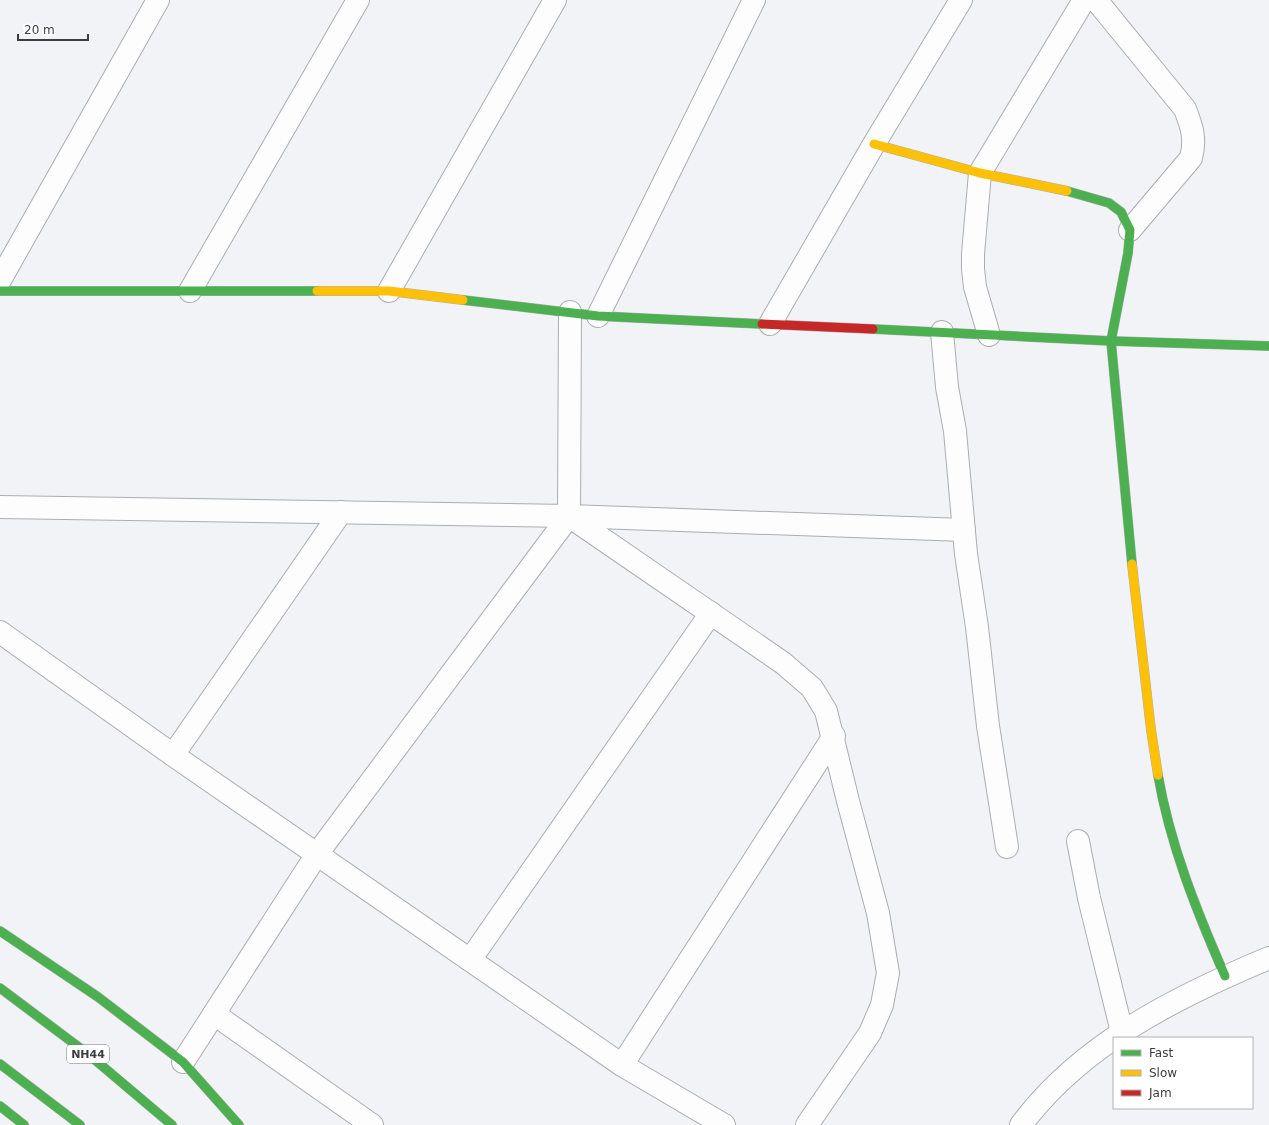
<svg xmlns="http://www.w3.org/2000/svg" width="1269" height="1125" font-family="'DejaVu Sans',sans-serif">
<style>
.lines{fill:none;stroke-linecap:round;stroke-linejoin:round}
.street-casing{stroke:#acadb0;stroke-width:24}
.fast-casing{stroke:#acadb0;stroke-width:10}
.slow-casing{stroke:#acadb0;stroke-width:10}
.jam-casing{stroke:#acadb0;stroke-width:10}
.street{stroke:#fdfdfe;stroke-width:22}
.fast{stroke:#4caf50;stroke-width:9}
.slow{stroke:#ffc107;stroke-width:9}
.jam{stroke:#c62828;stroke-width:9}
.labels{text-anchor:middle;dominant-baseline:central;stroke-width:3;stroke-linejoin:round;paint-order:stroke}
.shield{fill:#fff;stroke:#767779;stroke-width:1}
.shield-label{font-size:11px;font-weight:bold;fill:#3b3d3f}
</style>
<rect width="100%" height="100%" fill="#f1f3f6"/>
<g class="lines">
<g class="street-casing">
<g id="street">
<path d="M1096 0 1185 109C1192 127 1196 139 1191 158L1130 230"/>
<polyline points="0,280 158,0"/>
<polyline points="190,291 358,0"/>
<polyline points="389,291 555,0"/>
<polyline points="598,316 754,0"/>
<polyline points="770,324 874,144 961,0"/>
<polyline points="942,332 947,387 955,431 966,554 977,627 988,726 1007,847"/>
<polyline points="989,335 975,287 973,269 973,254 980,173 1084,0"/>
<polyline points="0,507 569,516 964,530"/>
<polyline points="569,516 783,663 812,688 826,711 848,801 878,913 888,973 882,1005 870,1033 807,1125"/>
<polyline points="0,632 173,755 622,1065 724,1125"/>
<polyline points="173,755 341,512"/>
<polyline points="1078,841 1089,898 1122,1032"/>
<polyline points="470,960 711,613"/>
<polyline points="214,1014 372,1125"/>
<polyline points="183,1062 317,854 569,516 570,312"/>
<polyline points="622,1065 834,736"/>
<path d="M1021 1125C1081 1044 1178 996 1269 958"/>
</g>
</g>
<g class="fast-casing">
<g id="fast">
<polyline points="1067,191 1109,203 1121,212 1130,230 1128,253 1111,341 1132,564"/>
<polyline points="0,291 317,291"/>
<polyline points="463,300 598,316 762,324"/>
<polyline points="873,329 1111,341 1269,346"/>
<path d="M1158 775C1170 845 1197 912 1225 976"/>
<polyline points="0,931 98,997 183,1062 239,1125"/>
<polyline points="0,988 88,1054 172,1125"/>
<polyline points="0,1064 80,1125"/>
<polyline points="0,1106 24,1125"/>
</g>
</g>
<g class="slow-casing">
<g id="slow">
<polyline points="874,144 980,173 1067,191"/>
<polyline points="317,291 389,291 463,300"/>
<polyline points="1132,564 1151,730 1158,775"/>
</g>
</g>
<g class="jam-casing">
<polyline id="jam" points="762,324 873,329"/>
</g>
<use href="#street" class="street"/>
<use href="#fast" class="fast"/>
<use href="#slow" class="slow"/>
<use href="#jam" class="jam"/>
</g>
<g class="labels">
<rect class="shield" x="67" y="1045" width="42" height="18" rx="3"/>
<g class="shield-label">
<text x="88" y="1054">NH44</text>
</g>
</g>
<rect x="1113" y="1037" width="140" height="72" fill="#ffffff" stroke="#b1b1b2"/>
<rect x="1121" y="1050" width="20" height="6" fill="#4caf50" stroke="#b1b1b2"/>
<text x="1149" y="1057" font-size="12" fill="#3b3d3f">Fast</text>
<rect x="1121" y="1070" width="20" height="6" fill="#ffc107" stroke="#b1b1b2"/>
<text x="1149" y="1077" font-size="12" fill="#3b3d3f">Slow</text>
<rect x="1121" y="1090" width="20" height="6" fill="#c62828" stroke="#b1b1b2"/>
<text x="1149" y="1097" font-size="12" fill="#3b3d3f">Jam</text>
<path d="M18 34v6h70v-6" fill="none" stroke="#3b3d3f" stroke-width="2"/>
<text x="24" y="34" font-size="12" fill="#3b3d3f" stroke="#ffffff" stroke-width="3" paint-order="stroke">20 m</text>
</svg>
